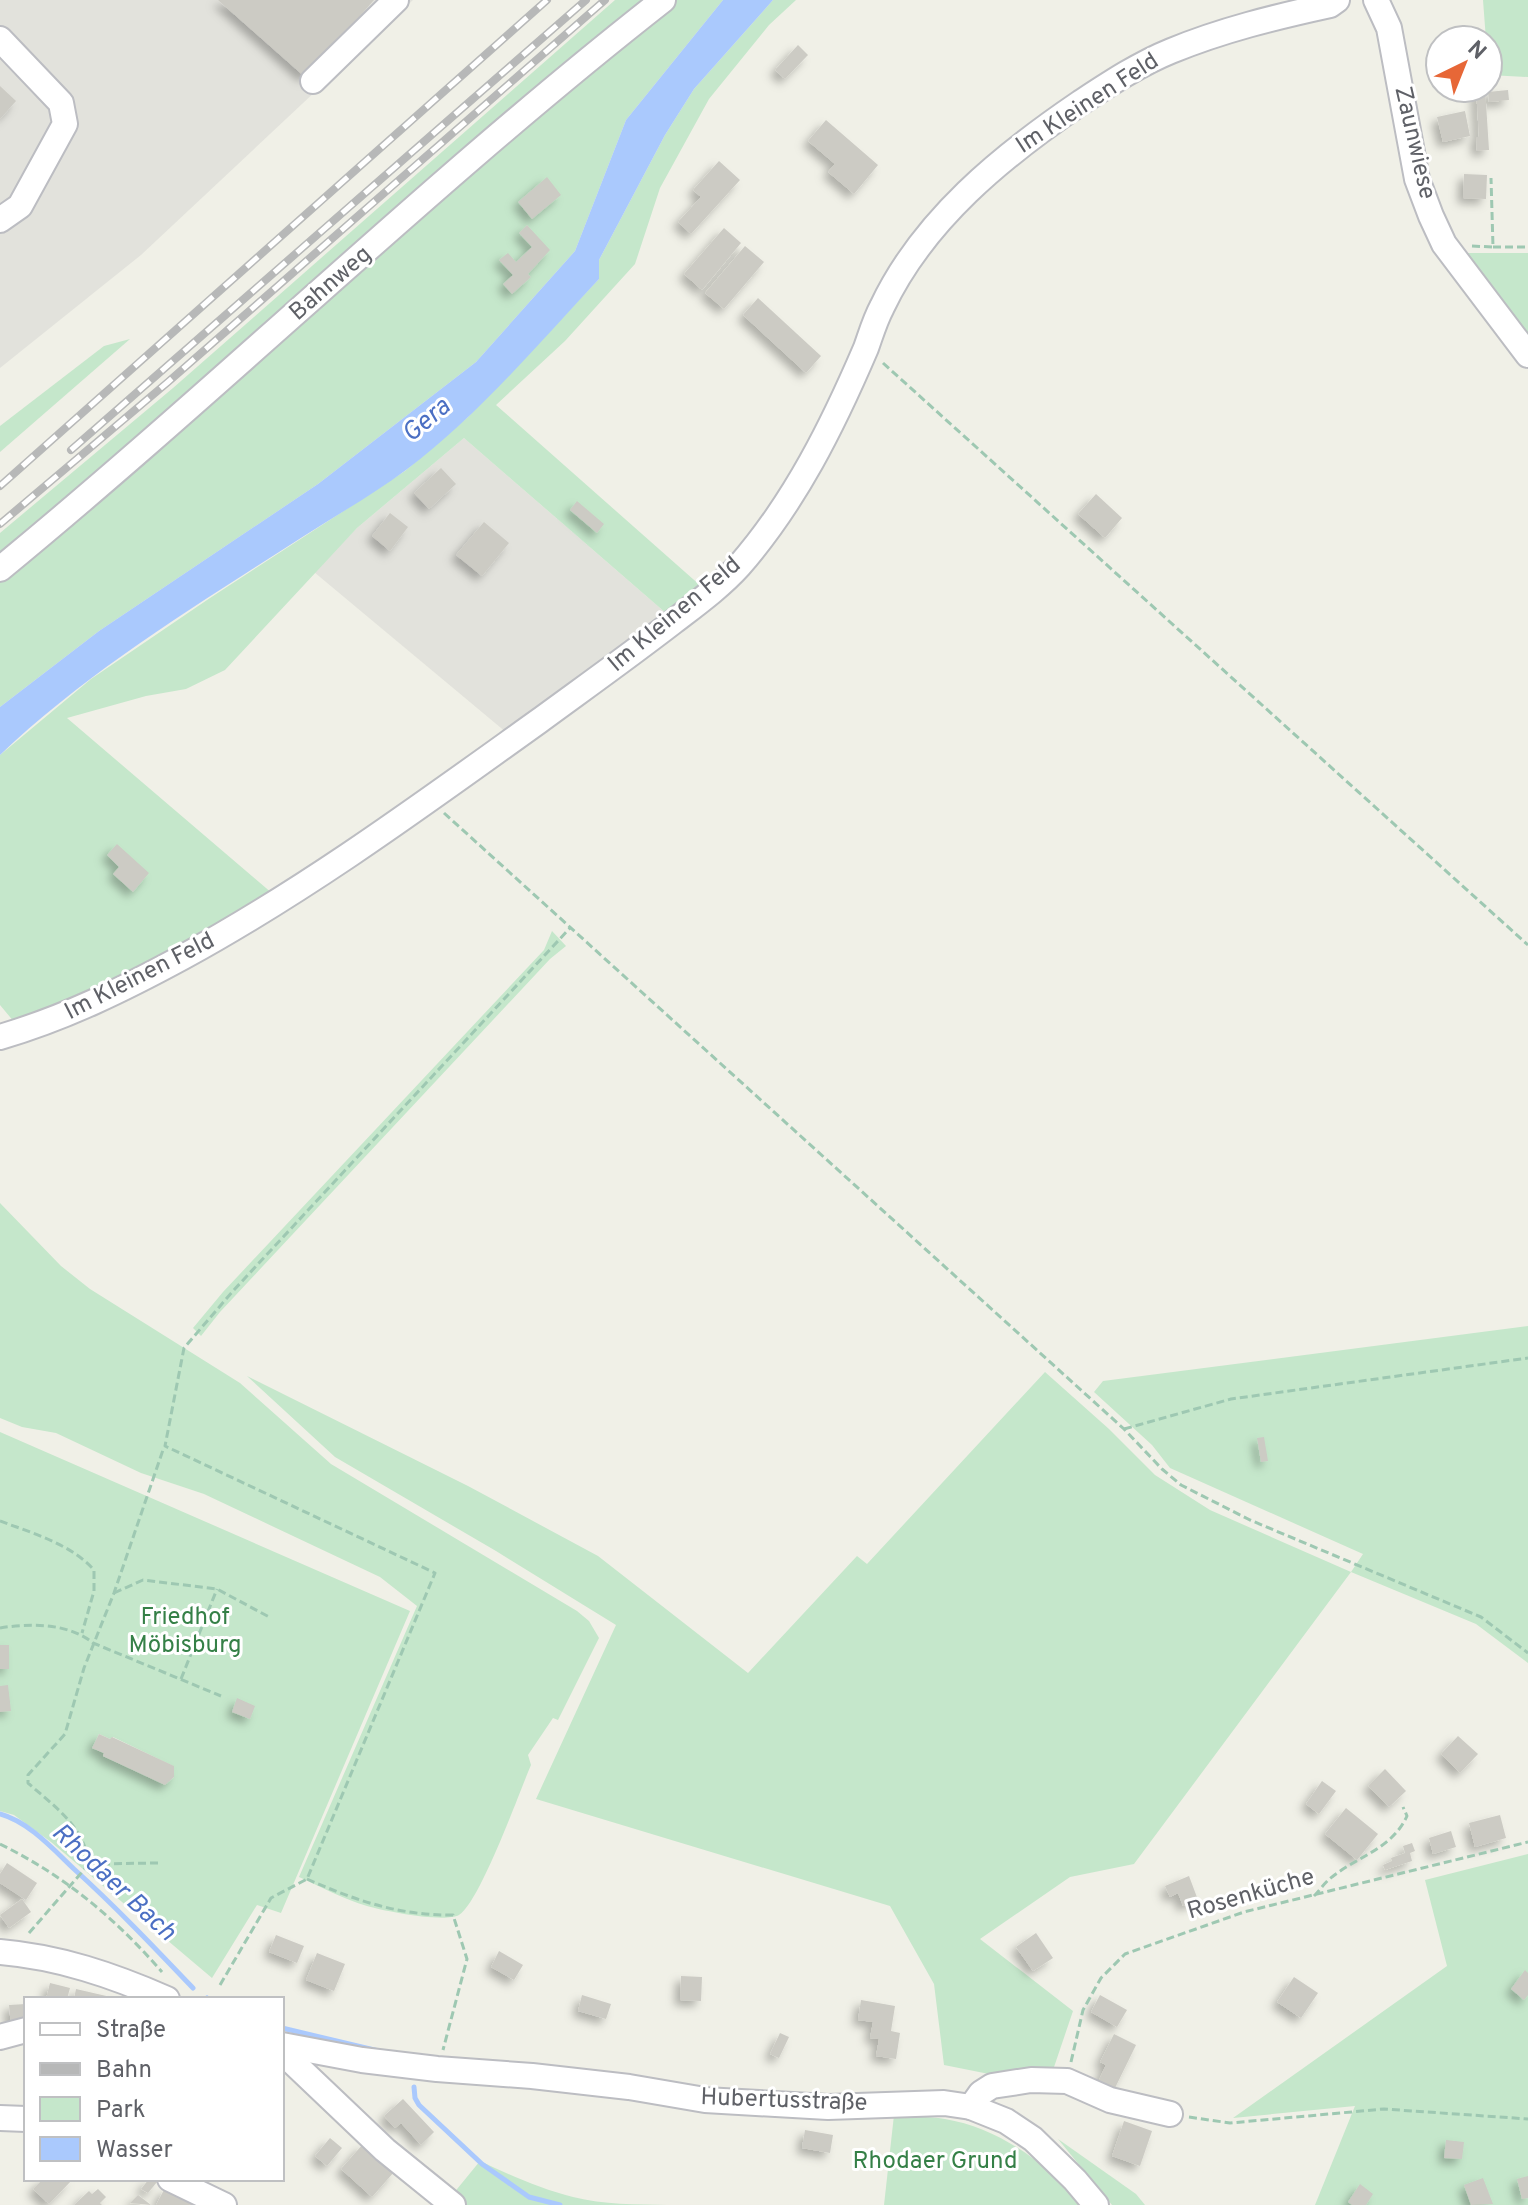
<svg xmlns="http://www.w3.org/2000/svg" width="1528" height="2205" font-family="Overpass,sans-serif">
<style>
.industrial{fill:#e2e2dc}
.green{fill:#c5e7cb;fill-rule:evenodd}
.water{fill:#aac9fd}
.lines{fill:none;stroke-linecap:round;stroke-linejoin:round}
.stream{stroke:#aac9fd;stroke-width:5}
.building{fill:#cccbc4;filter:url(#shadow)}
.minor-casing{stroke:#bcbdc2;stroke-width:28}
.path{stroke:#9ec8b2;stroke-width:3;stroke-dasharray:8 4;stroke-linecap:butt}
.minor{stroke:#fff;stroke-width:24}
.rail-casing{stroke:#b7b8b8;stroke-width:8}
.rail{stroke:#fff;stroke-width:5;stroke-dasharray:15;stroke-linecap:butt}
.labels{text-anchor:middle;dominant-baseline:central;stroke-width:6;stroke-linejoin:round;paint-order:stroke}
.street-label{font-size:24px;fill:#5f6167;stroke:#fff}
.park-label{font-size:24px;fill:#358047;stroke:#fff}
.water-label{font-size:26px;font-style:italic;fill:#4b6fc3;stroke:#fff}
</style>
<defs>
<filter id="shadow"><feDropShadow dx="-5.5" dy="5.5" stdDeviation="4" flood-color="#0004"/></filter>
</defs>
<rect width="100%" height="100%" fill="#f0f0e7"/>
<g class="industrial">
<polygon points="0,0 413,0 141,255 0,368"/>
<polygon points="464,438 667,614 507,733 314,572 357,528"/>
</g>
<g class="green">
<polygon points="615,0 723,0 626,120 575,251 476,362 318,484 99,631 0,707 0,533 173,388"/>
<polygon points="773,0 796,0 769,25 709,99 660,188 635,264 565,341 496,405 702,587 667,614 464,438 357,528 225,670 186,689 146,696 67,718 273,894 146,966 15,1023 0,1005 0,755 91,679 210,598 405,471 468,417 599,279 599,260 665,135 694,89"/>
<polygon points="1483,0 1528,0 1528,77 1489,75 1488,40 1486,40"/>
<polygon points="1460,253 1528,253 1528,338"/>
<polygon points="130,339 0,452 0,426 104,346"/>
<polygon points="552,931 566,946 550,959 220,1312 201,1336 193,1328 223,1292 544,950"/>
<path d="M0 1203 61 1266 90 1289 240 1383 331 1464 577 1611 589 1621 599 1638 558 1720 553 1718 528 1755 531 1765C519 1793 480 1902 459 1915 444 1923 384 1911 367 1906 344 1899 321 1887 299 1877L417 1606 380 1577 204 1494 141 1473 56 1433 22 1427 0 1418Z"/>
<polygon points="1528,1326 1528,1663 1476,1624 1351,1572 1134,1864 1070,1877 980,1939 1073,2011 1052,2073 994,2075 944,2065 934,1984 890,1906 536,1799 616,1625 496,1551 335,1457 247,1376 468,1486 598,1556 748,1673 857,1556 867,1564 1045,1372 1109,1429 1155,1475 1210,1510 1351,1572 1363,1554 1170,1468 1152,1445 1094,1392 1103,1381"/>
<path d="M0 1432 410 1611 281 1913 257 1905 212 1978 51 1842 14 1815 0 1811ZM99 1734 110 1739 113 1737 173 1766 174 1777 165 1784 103 1756 104 1753 93 1748Z"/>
<polygon points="1528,1854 1528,2205 1315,2205 1355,2106 1233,2118 1447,1966 1425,1880"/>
<path d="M894 2115C911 2117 928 2116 945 2119 999 2128 1048 2164 1082 2205H884Z"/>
<polygon points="1058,2139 1136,2194 1145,2205 1112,2205"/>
<path d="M480 2161C510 2175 541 2189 573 2197 604 2205 636 2204 667 2205H467L453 2194Z"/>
</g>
<path class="water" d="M723 0H773L694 89 665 135 599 260V279C537 345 478 416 406 470 374 494 338 514 304 536 200 603 90 669 0 755V707L99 631 318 484 476 362 575 251 626 120Z"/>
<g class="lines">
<g class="stream">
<path d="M0 1814C29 1822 53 1849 74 1869 116 1907 154 1947 193 1988"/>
<polyline points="207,1998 208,1999"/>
<polyline points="282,2028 387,2053"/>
<polyline points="414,2087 415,2098 419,2105 482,2164 529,2197 560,2205"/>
</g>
</g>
<g class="building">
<polygon points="218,0 374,0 305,77"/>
<polygon points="798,45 808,55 785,79 775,70"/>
<polygon points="0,86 16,101 0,119"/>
<polygon points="1476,88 1485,88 1489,150 1477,151 1476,137 1479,137"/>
<polygon points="1508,90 1509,100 1489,102 1488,92"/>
<polygon points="1465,111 1470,136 1443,142 1437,117"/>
<polygon points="826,120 878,165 854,194 828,172 835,164 808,141"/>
<polygon points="719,161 740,180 691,234 678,222 701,197 693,190"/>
<polygon points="1464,174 1487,175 1486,199 1463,198"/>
<polygon points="547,177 561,195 532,219 518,202"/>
<polygon points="527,225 550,250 528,274 531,277 512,294 503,284 513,275 499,260 508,253 516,262 532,247 519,233"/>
<polygon points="724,228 741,243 702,290 684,274"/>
<polygon points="745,246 764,262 724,309 705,293"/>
<polygon points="758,298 821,356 806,373 743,315"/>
<polygon points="441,468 456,484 429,509 414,493"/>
<polygon points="1096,494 1122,518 1105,538 1078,514"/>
<polygon points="577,501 604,524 597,533 570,510"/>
<polygon points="390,513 408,527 390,551 372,536"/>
<polygon points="484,522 509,543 482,576 456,555"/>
<polygon points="117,844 149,873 133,892 113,874 119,867 107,855"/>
<polygon points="1264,1437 1268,1461 1261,1462 1257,1438"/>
<rect x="0" y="1645" width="9" height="24"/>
<polygon points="8,1685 11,1711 0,1712 0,1686"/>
<polygon points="237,1698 255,1706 250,1719 232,1712"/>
<polygon points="99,1734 110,1739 112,1737 174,1766 174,1777 165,1785 103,1756 104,1753 92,1748"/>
<polygon points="1458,1736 1478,1754 1460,1773 1441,1754"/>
<polygon points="1385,1769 1406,1791 1389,1807 1368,1786"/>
<polygon points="1322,1781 1336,1791 1319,1814 1306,1804"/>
<polygon points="1346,1808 1378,1834 1357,1860 1325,1834"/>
<polygon points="1500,1815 1506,1838 1475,1847 1469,1823"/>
<polygon points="1451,1831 1456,1847 1433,1854 1429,1838"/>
<polygon points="1412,1843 1415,1851 1410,1853 1412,1861 1385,1870 1383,1865 1392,1861 1391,1858 1405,1853 1403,1846"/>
<polygon points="7,1863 37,1883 26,1900 0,1883 0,1874"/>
<polygon points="1189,1876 1198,1900 1183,1906 1178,1893 1170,1897 1165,1886"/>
<polygon points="22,1899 31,1912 9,1928 0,1915"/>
<polygon points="1036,1933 1053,1958 1033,1971 1016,1947"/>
<polygon points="276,1935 304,1946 297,1963 269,1952"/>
<polygon points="499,1951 523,1965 514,1980 491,1967"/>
<polygon points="317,1953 345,1964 334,1991 306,1980"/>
<polygon points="1525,1970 1528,1973 1528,1995 1524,2000 1511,1989"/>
<polygon points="681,1976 702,1977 701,2001 680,2000"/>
<polygon points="1294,1977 1318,1993 1301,2018 1277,2002"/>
<polygon points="50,1983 70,1988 67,1999 46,1999"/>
<polygon points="76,1989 115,1998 115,1999 74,1999"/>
<polygon points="582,1995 611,2004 606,2019 578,2011"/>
<polygon points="1100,1995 1127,2010 1117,2027 1091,2012"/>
<polygon points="861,2000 895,2006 891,2031 900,2033 896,2059 876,2056 879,2039 870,2038 873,2022 858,2020"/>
<polygon points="26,2004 26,2025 11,2026 9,2005"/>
<polygon points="780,2033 789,2037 779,2058 770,2054"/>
<polygon points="1114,2034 1136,2045 1114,2090 1098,2082 1106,2065 1100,2062"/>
<polygon points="403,2099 434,2132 421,2145 401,2123 395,2128 384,2116"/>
<polygon points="1124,2121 1152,2131 1140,2166 1112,2156"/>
<polygon points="805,2130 833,2135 830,2153 802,2148"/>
<polygon points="330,2138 342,2148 327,2166 315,2156"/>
<polygon points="1446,2140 1464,2142 1462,2159 1444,2158"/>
<polygon points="363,2144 394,2172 372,2197 341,2169"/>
<polygon points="1528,2176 1528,2198 1522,2199 1517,2179"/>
<polygon points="1483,2178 1493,2204 1471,2205 1464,2185"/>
<polygon points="43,2179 73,2179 49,2204 33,2189"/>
<polygon points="149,2179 157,2182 148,2193 141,2189"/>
<polygon points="1360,2184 1373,2194 1366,2205 1352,2205 1348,2202"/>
<polygon points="165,2188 197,2205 156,2205"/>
<polygon points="98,2189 106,2197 100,2203 102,2205 74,2205 89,2191 92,2194"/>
<polygon points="138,2195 151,2205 130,2203"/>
</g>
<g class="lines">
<g class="minor-casing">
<g id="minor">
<polyline points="1376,0 1389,28 1417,179 1431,216 1444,244 1528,355"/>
<polyline points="0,39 61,103 65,124 20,206 0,220"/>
<polyline points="313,81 396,0"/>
<path d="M0 569C225 384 433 180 663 0"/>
<path d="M0 1037C65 1018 124 989 183 957 309 888 423 804 539 721 584 688 629 656 673 622 695 605 720 587 739 566 795 502 833 425 866 348 871 334 875 320 882 307 923 220 1002 156 1080 103 1109 84 1139 64 1171 51 1222 30 1275 17 1330 5L1337 0"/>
<path d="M0 1952C59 1957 112 1975 167 1999"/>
<polyline points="0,2037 26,2030"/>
<polyline points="282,2045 362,2060 437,2069 532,2076 629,2087 705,2100 828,2107 944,2103 971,2107 1006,2121 1033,2139 1075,2180 1096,2205"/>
<polyline points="282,2052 385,2150 453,2205"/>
<polyline points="971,2107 981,2093 992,2086 1031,2080 1067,2081 1110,2100 1170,2114"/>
<polyline points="0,2118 26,2119"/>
<polyline points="170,2179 224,2205"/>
</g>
</g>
<g class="path">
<polyline points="1472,246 1493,247 1491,178"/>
<polyline points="1493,247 1528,247"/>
<polyline points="883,363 1528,945"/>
<polyline points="444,813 1124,1429 1162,1469 1181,1485 1250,1520 1481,1617 1528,1653"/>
<polyline points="1124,1429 1231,1399 1528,1358"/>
<path d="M0 1521C32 1533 71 1544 94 1570V1591L82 1633"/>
<polyline points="114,1593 143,1580 217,1589 271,1618"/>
<path d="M0 1628C30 1623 69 1623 93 1643L221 1696"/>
<polyline points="181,1679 217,1589"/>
<path d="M0 1844C65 1876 115 1918 162 1972"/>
<path d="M158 1863 89 1864C84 1826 55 1807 28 1783V1775L65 1734 84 1668 114 1593 164 1447"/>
<path d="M307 1879C354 1900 400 1916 453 1915L467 1959 443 2050"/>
<path d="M1314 1896C1320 1890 1325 1882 1332 1877 1358 1856 1392 1849 1407 1816L1403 1807"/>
<polyline points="29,1933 89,1864"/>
<polyline points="220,1985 271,1898 307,1879 435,1573 165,1446 184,1348 233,1291 570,928"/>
<polyline points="1071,2062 1083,2010 1101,1978 1125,1954 1244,1912 1528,1842"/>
<polyline points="1189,2117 1230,2123 1384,2109 1528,2119"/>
</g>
<use href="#minor" class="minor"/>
<g class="rail-casing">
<g id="rail">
<polyline points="71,450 586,0"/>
<polyline points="0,486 547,0"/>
<polyline points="0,524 168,382 605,0"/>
</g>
</g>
<use href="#rail" class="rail"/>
</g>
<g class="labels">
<g class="street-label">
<text transform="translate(1088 104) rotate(-33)">Im Kleinen Feld</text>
<text transform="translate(1414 143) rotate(77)">Zaunwiese</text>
<text transform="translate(331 284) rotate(-41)">Bahnweg</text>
<text transform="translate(675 615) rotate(-40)">Im Kleinen Feld</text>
<text transform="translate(140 977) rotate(-27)">Im Kleinen Feld</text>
<text transform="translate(1251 1895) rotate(-16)">Rosenküche</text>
<text transform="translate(784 2101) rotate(2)">Hubertusstraße</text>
</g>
<g class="park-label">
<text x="185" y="1618">Friedhof<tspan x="185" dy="28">Möbisburg</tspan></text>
<text x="935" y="2162">Rhodaer Grund</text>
</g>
<g class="water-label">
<text transform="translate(427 421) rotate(-40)">Gera</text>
<text transform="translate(113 1883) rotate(43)">Rhodaer Bach</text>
</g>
</g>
<rect x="24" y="1997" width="260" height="184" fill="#ffffff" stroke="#bfc0c2" stroke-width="2"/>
<rect x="40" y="2023" width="40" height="12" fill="#ffffff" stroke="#bfc0c2" stroke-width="2"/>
<text x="96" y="2037" font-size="24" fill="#5f6167">Straße</text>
<rect x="40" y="2063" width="40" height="12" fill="#b7b8b8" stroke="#bfc0c2" stroke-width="2"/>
<text x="96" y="2077" font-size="24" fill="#5f6167">Bahn</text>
<rect x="40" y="2097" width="40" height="24" fill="#c5e7cb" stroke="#bfc0c2" stroke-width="2"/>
<text x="96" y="2117" font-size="24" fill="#5f6167">Park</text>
<rect x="40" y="2137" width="40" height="24" fill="#aac9fd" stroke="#bfc0c2" stroke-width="2"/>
<text x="96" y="2157" font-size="24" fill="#5f6167">Wasser</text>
<g transform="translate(1464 64) rotate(43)"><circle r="38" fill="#ffffff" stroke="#bfc0c2" stroke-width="2"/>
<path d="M0-6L14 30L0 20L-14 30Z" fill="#e76737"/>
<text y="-12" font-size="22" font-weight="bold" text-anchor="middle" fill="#5f6167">N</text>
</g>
</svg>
